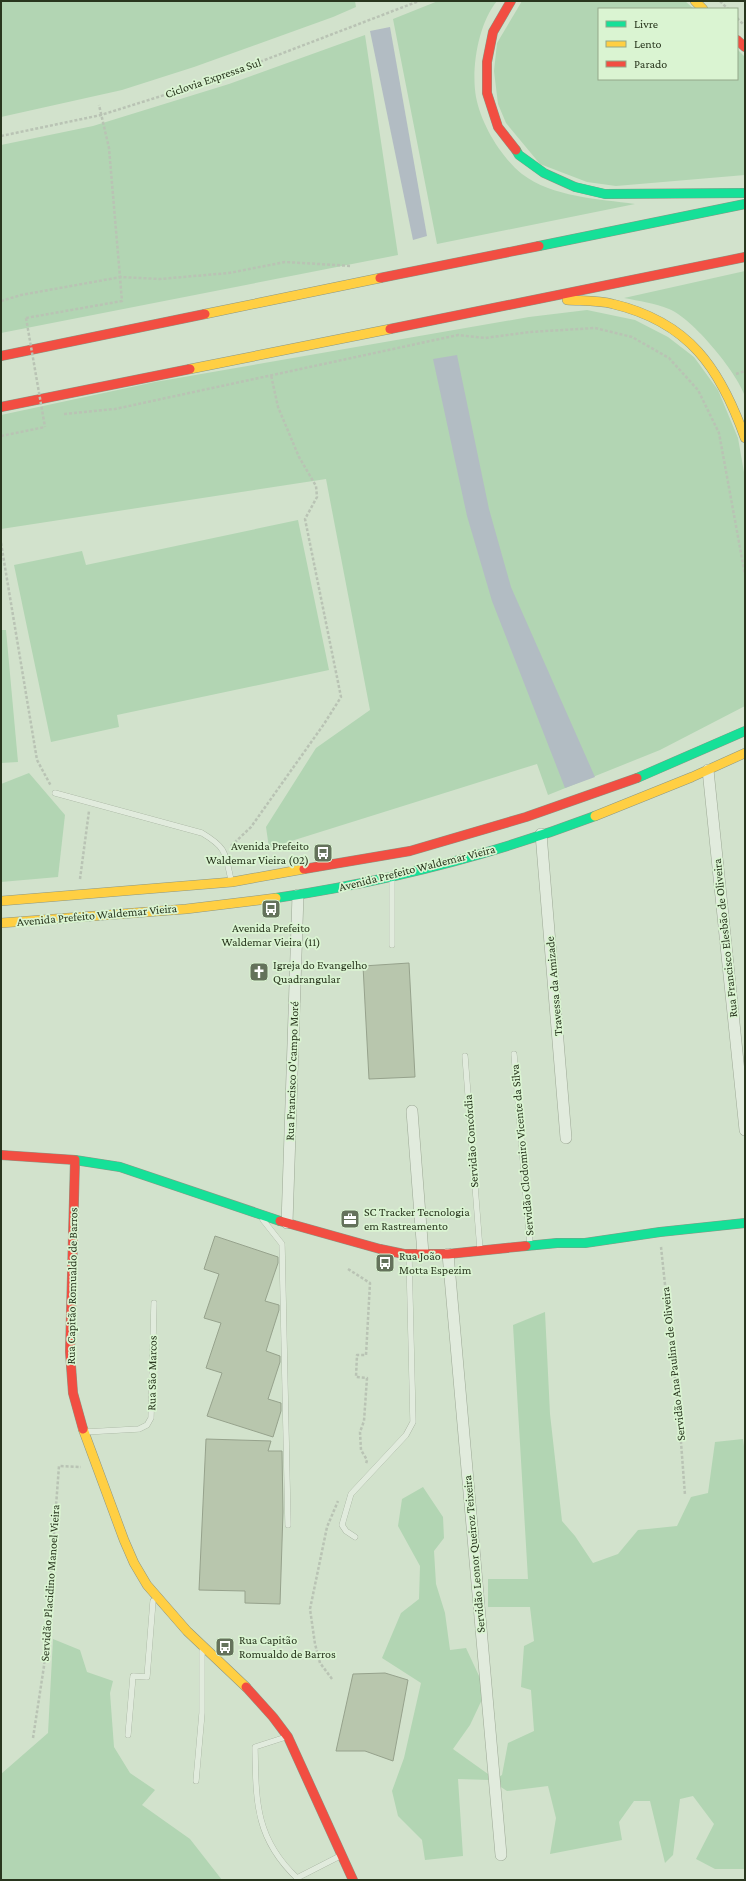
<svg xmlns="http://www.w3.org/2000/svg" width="746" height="1881" font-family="'Crimson Pro',serif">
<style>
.green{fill:#b2d5b3}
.water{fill:#b2bcc3}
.building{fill:#b8c6ad;stroke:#96a28c}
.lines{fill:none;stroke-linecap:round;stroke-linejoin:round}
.lane-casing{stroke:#9ca895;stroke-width:6}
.street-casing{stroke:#9ca895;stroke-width:12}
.fast-casing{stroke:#8b9785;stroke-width:10}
.slow-casing{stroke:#8b9785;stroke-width:10}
.jam-casing{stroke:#8b9785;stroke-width:10}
.path{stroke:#b9c3b4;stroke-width:2.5;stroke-dasharray:3 2;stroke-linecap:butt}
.lane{stroke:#e1ebdd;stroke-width:5.5}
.street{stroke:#e1ebdd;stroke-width:11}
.fast{stroke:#16e098;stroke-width:9}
.slow{stroke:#ffcf43;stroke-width:9}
.jam{stroke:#f24e42;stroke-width:9}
.path-bridge{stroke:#b9c3b4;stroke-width:2.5;stroke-dasharray:3 2;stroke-linecap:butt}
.labels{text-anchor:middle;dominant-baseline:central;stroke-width:3.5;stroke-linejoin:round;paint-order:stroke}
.street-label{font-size:12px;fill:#29361e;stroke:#daf4d2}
.poi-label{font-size:12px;fill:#29361e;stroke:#daf4d2;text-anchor:start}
</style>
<rect width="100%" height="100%" fill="#d2e2cc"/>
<g class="green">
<polygon points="1,1 355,1 356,7 333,17 194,67 122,90 1,117"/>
<path d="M438 1H497C478 24 471 69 476 97 481 124 501 157 522 174 552 197 599 199 635 204L437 244 393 19Z"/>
<polygon points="522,1 685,1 694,9 599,9 599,79 737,79 737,49 745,57 745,175 616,186 587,182 540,164 506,123 498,104 494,71 497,43"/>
<polygon points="365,35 398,255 1,333 1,145 93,126 229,84"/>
<path d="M745 271V396C736 371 693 319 669 309 655 303 639 301 624 298Z"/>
<polygon points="587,310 635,320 668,337 694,357 718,390 738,438 745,478 745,706 660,750 548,795 537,764 269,848 266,827 316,748 370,710 326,479 1,529 1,415 155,382 529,317"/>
<polygon points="298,520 329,670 117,715 119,727 51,742 14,565 82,551 86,565"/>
<polygon points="1,630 6,630 18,762 1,763"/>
<polygon points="29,773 65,815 58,877 1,882 1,784"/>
<polygon points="545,1312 550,1414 562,1521 575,1536 593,1563 618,1554 638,1530 677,1526 691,1497 708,1493 715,1442 743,1439 745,1454 745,1869 715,1869 696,1859 714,1824 693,1796 680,1799 673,1855 665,1863 650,1801 634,1801 619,1822 622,1840 550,1854 556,1818 548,1786 507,1791 490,1780 458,1779 463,1856 425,1860 422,1840 398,1816 392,1791 404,1758 421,1683 382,1658 401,1613 419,1599 420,1566 398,1526 402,1499 423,1487 443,1517 444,1538 434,1551 436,1584 445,1613 450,1650 466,1648 486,1691 470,1725 453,1749 495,1779 502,1775 508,1743 534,1731 531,1690 521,1687 524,1646 534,1641 530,1607 488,1607 488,1579 528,1579 513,1325"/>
<polygon points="53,1639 80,1650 87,1672 113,1681 110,1693 114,1747 130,1773 155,1790 142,1805 190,1839 222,1880 1,1880 1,1774 48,1733"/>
</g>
<g class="water">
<polygon points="390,27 427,236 413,240 370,31"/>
<polygon points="457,355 489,509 511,587 595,777 565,788 492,601 467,516 433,359"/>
</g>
<g class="building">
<polygon points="409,963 415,1077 369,1079 363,966"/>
<polygon points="215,1236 278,1257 278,1263 265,1301 279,1305 279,1310 266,1351 280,1356 280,1362 268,1399 281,1403 281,1411 273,1437 207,1416 222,1373 206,1368 221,1323 204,1318 219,1274 204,1269"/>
<polygon points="206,1439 271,1441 268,1451 282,1451 283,1512 280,1604 245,1603 245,1591 199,1590"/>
<polygon points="385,1673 408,1680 393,1761 365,1751 336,1751 353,1674"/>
</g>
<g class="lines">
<g class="lane-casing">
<g id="lane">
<path d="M55 793 202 833C227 848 225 853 231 880"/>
<polyline points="392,945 392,879"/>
<polyline points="514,1054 530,1244"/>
<polyline points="465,1056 480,1250"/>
<polyline points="263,1220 282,1244 288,1525"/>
<polyline points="85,1432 139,1429 147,1425 151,1418 154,1303"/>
<polyline points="355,1537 346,1531 342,1525 351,1494 406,1435 413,1422 409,1256"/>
<polyline points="128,1735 133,1676 147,1677 153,1601"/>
<path d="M286 1737 255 1747C256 1801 255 1838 297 1878L340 1856"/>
<polyline points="196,1781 202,1713 202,1651"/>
</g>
</g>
<g class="street-casing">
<g id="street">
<polyline points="708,770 745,1130"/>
<polyline points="541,834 566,1138"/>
<polyline points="412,1111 423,1254"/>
<polyline points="287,1223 298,895"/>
<polyline points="448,1254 501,1855"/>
</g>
</g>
<g class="fast-casing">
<g id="fast">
<polyline points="516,150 519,155 544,173 575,187 605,194 745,193"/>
<polyline points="539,246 745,204"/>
<polyline points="637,778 745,731"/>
<path d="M276 898C384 882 492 855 595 816"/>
<polyline points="75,1160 120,1167 280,1221"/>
<polyline points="526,1246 557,1243 585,1243 660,1232 745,1223"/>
</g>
</g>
<g class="slow-casing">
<g id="slow">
<polyline points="695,1 703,9"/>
<path d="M567 300C582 301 598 300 613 304 689 322 720 368 745 438"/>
<polyline points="205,314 380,278"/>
<polyline points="190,369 390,329"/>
<polyline points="595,816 692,777 745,753"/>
<polyline points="1,901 232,882 304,869"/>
<polyline points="1,923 186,909 276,898"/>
<polyline points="83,1429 124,1540 134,1563 147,1585 187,1631 246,1687"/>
</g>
</g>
<g class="jam-casing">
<g id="jam">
<polyline points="511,1 493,32 487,62 487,93 498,127 516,150"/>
<polyline points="737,40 745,47"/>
<polyline points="380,278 539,246"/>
<polyline points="390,329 745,257"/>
<polyline points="1,356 205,314"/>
<polyline points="1,407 190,369"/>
<polyline points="304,869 410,851 526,817 637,778"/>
<polyline points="1,1155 75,1160 70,1352 73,1393 83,1429"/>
<polyline points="280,1221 380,1249 404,1254 448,1254 526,1246"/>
<polyline points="246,1687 273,1717 288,1737 353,1880"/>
</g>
</g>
<g class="path">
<polyline points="720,1 728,9"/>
<polyline points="737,18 743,24"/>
<polyline points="1,136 101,115 215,79 419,1"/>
<polyline points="1,301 21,295 121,277 160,279 229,273 285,262 352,266"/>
<polyline points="26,318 122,301 109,148 99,105"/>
<polyline points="736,374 745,371"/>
<polyline points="64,414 115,409 458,335 485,338 530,332 595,328 632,337 669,358 698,390 719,433 745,575"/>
<polyline points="1,436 45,427"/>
<polyline points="1,543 37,760 51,786"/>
<polyline points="231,846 251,827 324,724 341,697 305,519 317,497 316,486 299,457 278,407 271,375"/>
<polyline points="80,879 89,811"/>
<polyline points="661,1247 679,1416 685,1495"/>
<polyline points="348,1269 370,1283 366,1355 357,1355 356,1377 367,1378 364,1421 360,1432 361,1450 367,1460 366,1464"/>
<polyline points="332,1679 320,1663 315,1644 310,1609 327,1527 338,1501"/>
<polyline points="33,1738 44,1666 59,1466 81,1467"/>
</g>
<use href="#lane" class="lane"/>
<use href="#street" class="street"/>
<use href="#fast" class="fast"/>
<use href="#slow" class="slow"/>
<use href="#jam" class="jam"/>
<polyline class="path-bridge" points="26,318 45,427"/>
</g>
<defs>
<g id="bus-square" transform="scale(1)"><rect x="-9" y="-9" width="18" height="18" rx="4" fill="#64725b" stroke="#daf4d2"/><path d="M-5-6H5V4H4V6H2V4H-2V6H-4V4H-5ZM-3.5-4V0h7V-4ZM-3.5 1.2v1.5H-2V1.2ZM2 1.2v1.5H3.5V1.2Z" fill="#fff"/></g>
<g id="church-square" transform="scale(1)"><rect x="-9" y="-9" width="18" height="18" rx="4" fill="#64725b" stroke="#daf4d2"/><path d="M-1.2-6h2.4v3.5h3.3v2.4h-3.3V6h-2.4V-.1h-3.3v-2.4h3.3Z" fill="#fff"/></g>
<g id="office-square" transform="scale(1)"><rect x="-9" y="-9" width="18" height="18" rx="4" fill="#64725b" stroke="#daf4d2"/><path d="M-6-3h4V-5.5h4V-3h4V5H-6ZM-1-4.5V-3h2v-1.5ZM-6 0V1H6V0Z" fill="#fff"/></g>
</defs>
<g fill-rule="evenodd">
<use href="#bus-square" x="323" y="853"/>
<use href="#bus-square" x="271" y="909"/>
<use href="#church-square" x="259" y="972"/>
<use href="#office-square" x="350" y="1219"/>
<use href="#bus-square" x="385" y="1263"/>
<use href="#bus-square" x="225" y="1647"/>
</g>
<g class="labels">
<g class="street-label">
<text transform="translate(213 78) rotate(-19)">Ciclovia Expressa Sul</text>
<text transform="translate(417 868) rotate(-14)">Avenida Prefeito Waldemar Vieira</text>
<text transform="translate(97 915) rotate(-5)">Avenida Prefeito Waldemar Vieira</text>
<text transform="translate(725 938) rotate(-96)">Rua Francisco Elesbão de Oliveira</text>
<text transform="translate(554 986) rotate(-95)">Travessa da Amizade</text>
<text transform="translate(292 1071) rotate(-88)">Rua Francisco O'campo Moré</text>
<text transform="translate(471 1141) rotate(-94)">Servidão Concórdia</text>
<text transform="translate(522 1150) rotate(-95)">Servidão Clodomiro Vicente da Silva</text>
<text transform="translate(72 1286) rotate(-89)">Rua Capitão Romualdo de Barros</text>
<text transform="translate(673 1364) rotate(-96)">Servidão Ana Paulina de Oliveira</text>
<text transform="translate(152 1373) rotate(-89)">Rua São Marcos</text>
<text transform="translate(474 1554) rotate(-95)">Servidão Leonor Queiroz Teixeira</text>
<text transform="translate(50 1583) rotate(-86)">Servidão Placidino Manoel Vieira</text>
</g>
<g class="poi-label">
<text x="309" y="846" text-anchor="end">Avenida Prefeito<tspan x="309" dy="14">Waldemar Vieira (02)</tspan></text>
<text x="271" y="928" text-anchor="middle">Avenida Prefeito<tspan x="271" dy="14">Waldemar Vieira (11)</tspan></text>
<text x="273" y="965">Igreja do Evangelho<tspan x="273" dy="14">Quadrangular</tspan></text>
<text x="364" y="1212">SC Tracker Tecnologia<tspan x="364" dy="14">em Rastreamento</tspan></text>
<text x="399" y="1256">Rua João<tspan x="399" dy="14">Motta Espezim</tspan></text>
<text x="239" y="1640">Rua Capitão<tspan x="239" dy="14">Romualdo de Barros</tspan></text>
</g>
</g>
<rect width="746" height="1881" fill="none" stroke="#29361e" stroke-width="4"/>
<rect x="598" y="8" width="140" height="72" fill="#daf4d2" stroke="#93a88a"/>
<rect x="606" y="21" width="20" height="6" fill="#16e098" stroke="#93a88a"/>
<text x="634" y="28" font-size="12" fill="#29361e">Livre</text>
<rect x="606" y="41" width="20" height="6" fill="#ffcf43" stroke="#93a88a"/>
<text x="634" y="48" font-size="12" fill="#29361e">Lento</text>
<rect x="606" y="61" width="20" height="6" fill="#f24e42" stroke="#93a88a"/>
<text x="634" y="68" font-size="12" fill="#29361e">Parado</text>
</svg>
